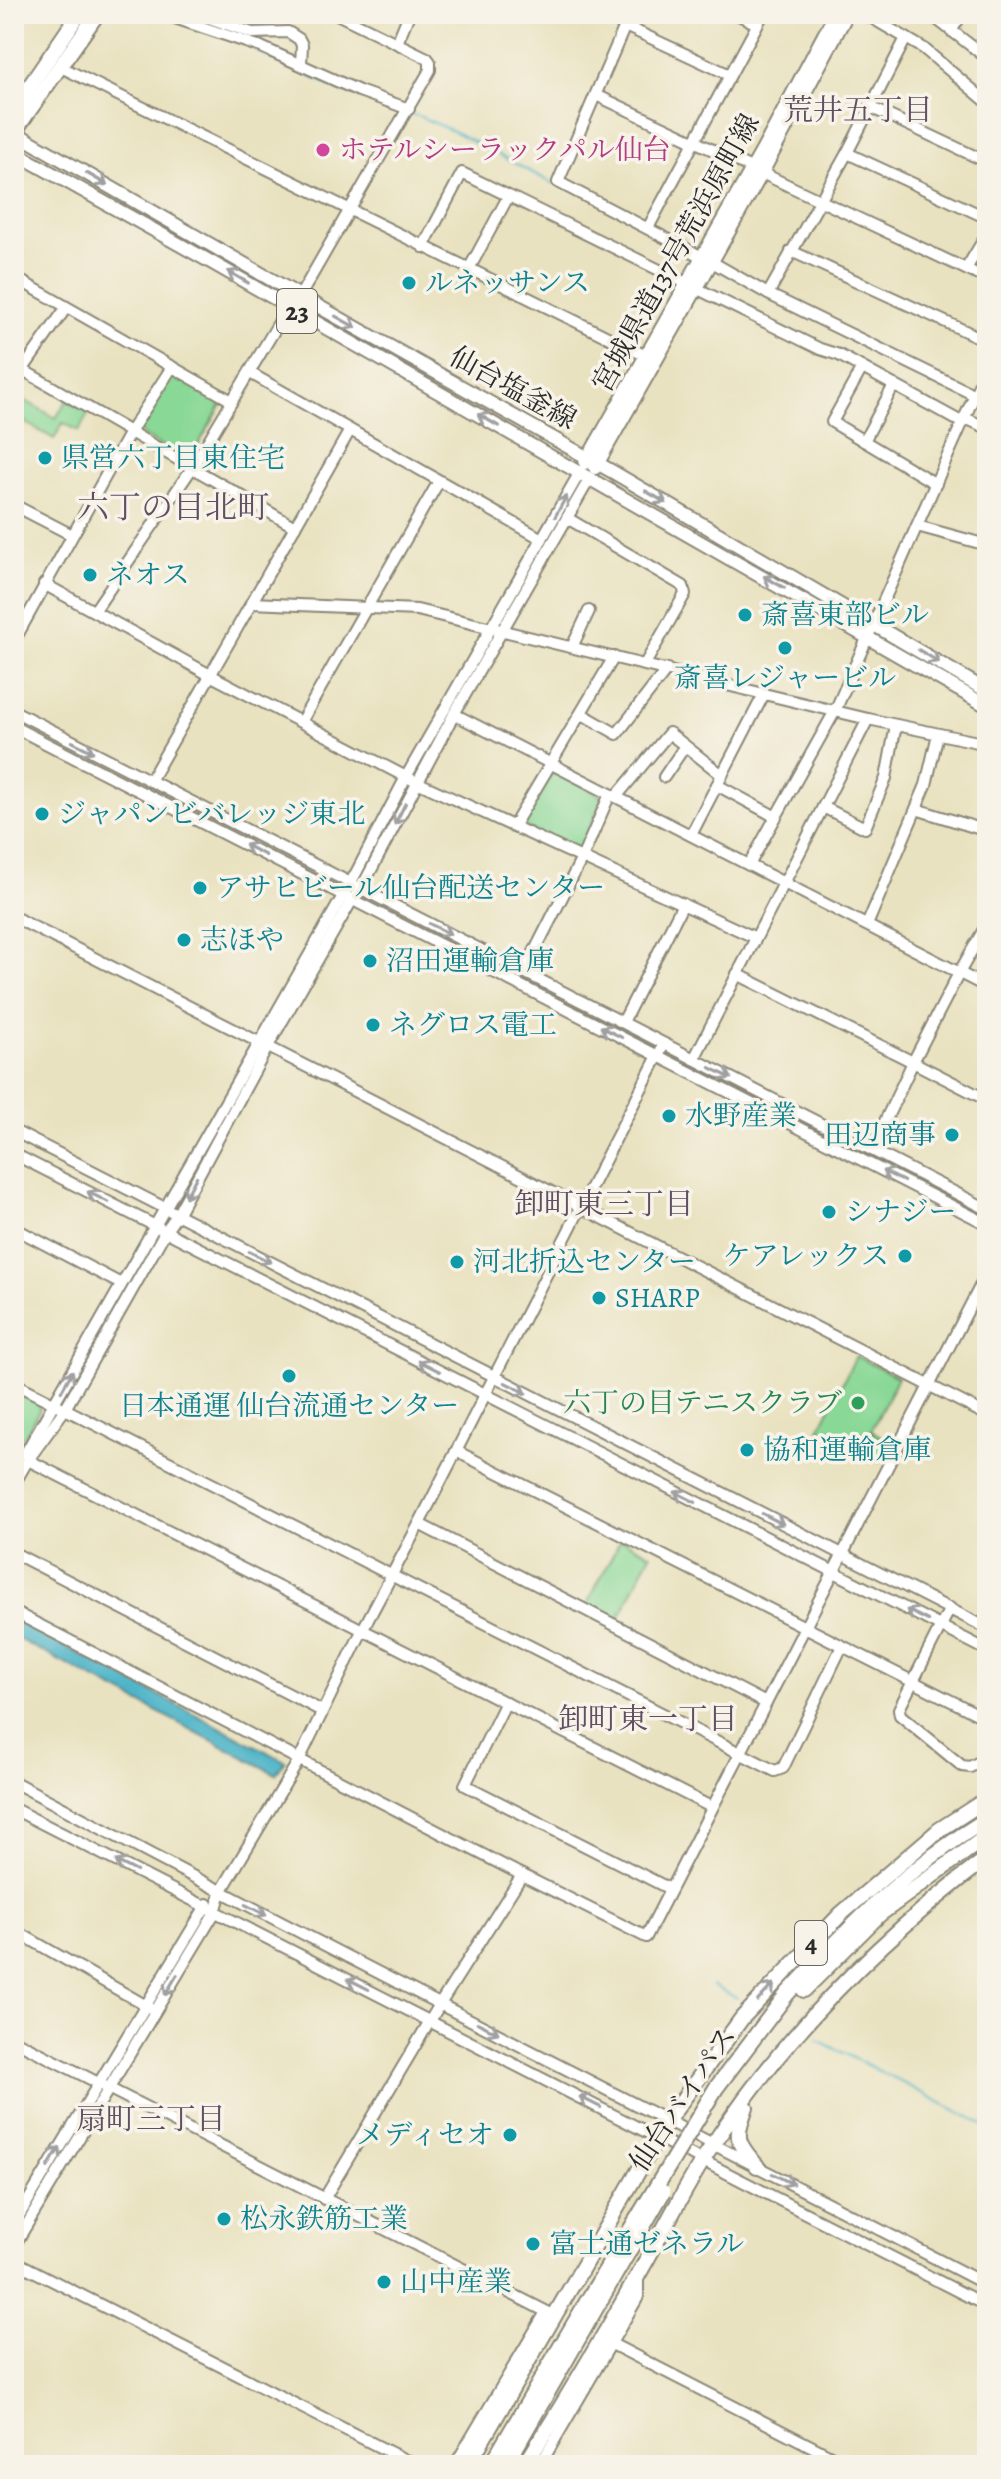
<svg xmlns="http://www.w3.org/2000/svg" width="1001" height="2479" font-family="Alegreya,'Noto Serif JP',serif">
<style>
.green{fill:#89d896;stroke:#5a8260;stroke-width:2}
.water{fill:#49b3c7;stroke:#3a6f79;stroke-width:2}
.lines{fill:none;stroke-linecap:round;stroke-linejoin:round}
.stream{stroke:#49b3c7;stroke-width:2}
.minor-casing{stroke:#8a8676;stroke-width:14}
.major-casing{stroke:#8a8676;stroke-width:16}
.highway-casing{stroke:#8a8676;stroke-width:18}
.minor{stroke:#fff;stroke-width:10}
.major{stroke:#fff;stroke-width:12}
.highway{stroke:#fff;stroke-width:14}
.highway-bridge-casing{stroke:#8a8676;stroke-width:18;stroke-linecap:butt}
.highway-bridge{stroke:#fff;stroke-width:14}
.oneway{stroke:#a0a0a0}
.hotel-dot{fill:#d1479c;stroke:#f7f3e8;stroke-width:3}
.culture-dot{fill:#0f9aa8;stroke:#f7f3e8;stroke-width:3}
.leisure-dot{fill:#2e9e5b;stroke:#f7f3e8;stroke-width:3}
.labels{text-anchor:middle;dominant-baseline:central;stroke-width:7;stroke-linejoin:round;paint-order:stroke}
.shield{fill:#f7f3e8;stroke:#686764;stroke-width:2}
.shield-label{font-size:26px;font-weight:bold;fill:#2b2b2b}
.hotel-label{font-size:28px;fill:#b23c85;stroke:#f7f3e8;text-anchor:start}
.street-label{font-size:28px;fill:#2b2b2b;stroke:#f7f3e8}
.culture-label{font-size:28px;fill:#0d838f;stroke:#f7f3e8;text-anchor:start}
.leisure-label{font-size:28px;fill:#27864d;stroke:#f7f3e8;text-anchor:end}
.neighbourhood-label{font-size:30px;fill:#5f5063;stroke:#f7f3e8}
.quarter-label{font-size:32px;fill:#5f5063;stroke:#f7f3e8}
</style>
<rect width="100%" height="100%" fill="#f7f3e8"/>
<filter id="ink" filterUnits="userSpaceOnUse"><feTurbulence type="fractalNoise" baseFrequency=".0125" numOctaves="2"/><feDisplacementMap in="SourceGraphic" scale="16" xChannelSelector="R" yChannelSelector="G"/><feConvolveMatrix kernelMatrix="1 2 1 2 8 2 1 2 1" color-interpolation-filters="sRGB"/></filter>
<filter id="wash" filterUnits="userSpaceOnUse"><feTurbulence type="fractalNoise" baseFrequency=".006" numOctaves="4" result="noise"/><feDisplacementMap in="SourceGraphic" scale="32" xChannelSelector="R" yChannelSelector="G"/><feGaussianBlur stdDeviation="1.8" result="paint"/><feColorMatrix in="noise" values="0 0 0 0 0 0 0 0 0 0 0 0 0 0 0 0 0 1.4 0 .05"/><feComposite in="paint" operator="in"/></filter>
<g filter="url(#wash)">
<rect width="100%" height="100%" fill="#e9e2c0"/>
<g class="green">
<polygon points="177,374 219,399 221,406 190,459 185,460 144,436 139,430 170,376"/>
<polygon points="22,399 56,418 67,400 89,412 79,431 63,423 54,439 14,416"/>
<polygon points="559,773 599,794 602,801 581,847 573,850 527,828 524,821 549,775"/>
<polygon points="856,1356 898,1377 871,1431 890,1441 879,1461 819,1429"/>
<polygon points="14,1389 39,1401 40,1409 14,1455"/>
<polygon points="621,1539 651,1554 618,1620 587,1604"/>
</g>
<polygon class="water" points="14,1620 285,1761 276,1774 14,1637"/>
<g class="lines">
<g class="stream">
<polyline points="257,51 337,89 402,112"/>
<polyline points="412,115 419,116 457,133 554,184"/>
<polyline points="712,1985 737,1998"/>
<polyline points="818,2040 987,2126"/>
</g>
</g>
</g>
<g filter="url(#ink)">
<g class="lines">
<g class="minor-casing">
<g id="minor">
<polyline points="163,14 261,47 359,91 409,109"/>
<polyline points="198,14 252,33 288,32 299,39 302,45 301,64"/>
<polyline points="630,14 558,182 702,257"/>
<polyline points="737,14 757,24"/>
<polyline points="865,14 923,48 987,102"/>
<polyline points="930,14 987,58"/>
<polyline points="625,26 730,75"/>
<polyline points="951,31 962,14"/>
<polyline points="397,43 409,14"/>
<polyline points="59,66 650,358"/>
<polyline points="596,95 987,279"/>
<polyline points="870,107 987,162"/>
<polyline points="847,153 987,218"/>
<polyline points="648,228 763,14"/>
<polyline points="423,247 462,173 820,349 839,355 963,423"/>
<polyline points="791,251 987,341"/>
<polyline points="712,262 768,294 987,401"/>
<polyline points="469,269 508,197"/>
<polyline points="966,269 987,234"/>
<polyline points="14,277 232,401"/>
<polyline points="768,294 847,153 906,38"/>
<polyline points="14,365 295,527"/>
<polyline points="862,368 832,422 936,484"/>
<polyline points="250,373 542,539"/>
<polyline points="14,382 66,308"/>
<polyline points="965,418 987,428"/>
<polyline points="864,441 894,385"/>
<polyline points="14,505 72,535"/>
<polyline points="567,518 683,586 685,594 645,664"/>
<polyline points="917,526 987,545"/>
<polyline points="44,584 210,675 406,777 582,858 524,972"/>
<polyline points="251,603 417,610 764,694 691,835"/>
<polyline points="95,610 192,468 284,314 300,296 430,70 430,62 427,58 337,14"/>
<polyline points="14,641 130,432 172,367"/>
<polyline points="572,647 589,611"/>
<polyline points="764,694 868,719 987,744"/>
<polyline points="14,711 987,1209"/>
<polyline points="454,714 987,987"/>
<polyline points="582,714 617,734 667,669"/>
<polyline points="301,722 439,481"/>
<polyline points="14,727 987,1224"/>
<polyline points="664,777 685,746"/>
<polyline points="150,781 350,430"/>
<polyline points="717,785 776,817"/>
<polyline points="610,794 582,858 756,938"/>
<polyline points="616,797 669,733 722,775"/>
<polyline points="823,807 865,828 886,778 896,725"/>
<polyline points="916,809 987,831"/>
<polyline points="513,827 614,657"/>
<polyline points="749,865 835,711 987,367"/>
<polyline points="14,917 987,1415"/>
<polyline points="867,925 926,785 938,734"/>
<polyline points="737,974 913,1062 959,973 987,924"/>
<polyline points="623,1022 683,904"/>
<polyline points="694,1059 868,719"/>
<polyline points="14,1131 987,1628"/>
<polyline points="872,1149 913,1062 987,1100"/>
<polyline points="14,1154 987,1650"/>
<polyline points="14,1228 121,1284"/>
<polyline points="14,1383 775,1771 783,1768 842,1646"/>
<polyline points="456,1451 987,1719"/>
<polyline points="25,1454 356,873 406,777 580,472"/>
<polyline points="28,1460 711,1807"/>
<polyline points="14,1484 28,1460 65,1409 165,1232 177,1215 268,1046 352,900 361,889 454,714 590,478"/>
<polyline points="419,1524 766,1703"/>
<polyline points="14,1553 322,1711"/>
<polyline points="950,1608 899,1709 900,1715 962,1766 970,1767 987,1758"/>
<polyline points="14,1612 522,1875 646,1937 987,1273"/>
<polyline points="506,1702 465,1785 670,1889"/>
<path d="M14 1782C336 1954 663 2117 987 2285"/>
<polyline points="14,1809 987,2306"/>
<polyline points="14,1930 150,2008"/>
<polyline points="14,2040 555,2316"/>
<polyline points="324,2199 440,2004 522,1875"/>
<polyline points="14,2224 207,1904"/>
<polyline points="14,2246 215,1912 221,1892 299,1760 363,1629 419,1524 664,1044"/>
<polyline points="14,2261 415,2465"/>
<polyline points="602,2339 848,2465"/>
<polyline points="455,2465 546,2312"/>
<polyline points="540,2465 638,2297 638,2277"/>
<polyline points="984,2465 987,2460"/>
</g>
</g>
<g class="major-casing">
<g id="major">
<polyline points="14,132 300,296 613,472 987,691"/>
<polyline points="14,152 209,261 987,706"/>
<polyline points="585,463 762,151 835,14"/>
<polyline points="595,468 762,173 847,14"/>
</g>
</g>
<g class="highway-casing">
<g id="highway">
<polyline points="14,109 79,14"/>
<polyline points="14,132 97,14"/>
<polyline points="804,1990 880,1914 987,1836"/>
<path d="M787 1994C849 1927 908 1867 987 1819"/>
<path d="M746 2107C735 2138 735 2141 757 2166"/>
<polyline points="468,2465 668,2120 742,2018 841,1914 939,1830 987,1799"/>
<polyline points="491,2465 595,2288"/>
<polyline points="506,2465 604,2294"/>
<path d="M525 2465C564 2403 601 2341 637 2277 662 2234 684 2188 712 2146 785 2034 881 1938 987 1858"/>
</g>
</g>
<use href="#minor" class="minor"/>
<use href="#major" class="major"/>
<use href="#highway" class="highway"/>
<g class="highway-bridge-casing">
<g id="highway-bridge">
<polyline points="595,2288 716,2088 787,1994"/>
<polyline points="604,2294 663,2192"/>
</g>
</g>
<use href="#highway-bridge" class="highway-bridge"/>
</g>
<defs><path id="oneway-shaft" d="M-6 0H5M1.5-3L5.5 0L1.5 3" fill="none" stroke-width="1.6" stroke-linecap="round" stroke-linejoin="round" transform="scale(2)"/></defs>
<g class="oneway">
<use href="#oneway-shaft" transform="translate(97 179) rotate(30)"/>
<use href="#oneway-shaft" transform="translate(238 277) rotate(-150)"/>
<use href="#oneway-shaft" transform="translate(346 322) rotate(29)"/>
<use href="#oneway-shaft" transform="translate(488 420) rotate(-150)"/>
<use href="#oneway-shaft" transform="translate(656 497) rotate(30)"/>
<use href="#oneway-shaft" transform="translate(561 506) rotate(-61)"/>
<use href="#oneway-shaft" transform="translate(774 582) rotate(-150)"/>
<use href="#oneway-shaft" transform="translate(929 656) rotate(31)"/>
<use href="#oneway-shaft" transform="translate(83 747) rotate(27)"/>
<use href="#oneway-shaft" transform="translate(400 814) rotate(117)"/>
<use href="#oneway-shaft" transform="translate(255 850) rotate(-153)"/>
<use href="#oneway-shaft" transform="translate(440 929) rotate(27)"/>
<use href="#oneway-shaft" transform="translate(611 1032) rotate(-153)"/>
<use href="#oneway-shaft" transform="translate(721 1073) rotate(27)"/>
<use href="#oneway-shaft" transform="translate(893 1176) rotate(-153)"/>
<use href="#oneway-shaft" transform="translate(191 1187) rotate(118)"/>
<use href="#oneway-shaft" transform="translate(98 1197) rotate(-153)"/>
<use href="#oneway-shaft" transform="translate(260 1257) rotate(27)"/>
<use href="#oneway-shaft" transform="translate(429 1366) rotate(-153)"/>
<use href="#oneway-shaft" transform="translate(67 1381) rotate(-61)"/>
<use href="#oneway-shaft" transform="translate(516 1388) rotate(27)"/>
<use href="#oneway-shaft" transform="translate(685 1497) rotate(-153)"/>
<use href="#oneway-shaft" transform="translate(773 1519) rotate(27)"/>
<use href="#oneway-shaft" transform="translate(917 1615) rotate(-153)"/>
<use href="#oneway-shaft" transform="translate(126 1866) rotate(-153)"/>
<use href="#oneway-shaft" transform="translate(256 1910) rotate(27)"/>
<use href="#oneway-shaft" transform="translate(358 1984) rotate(-153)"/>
<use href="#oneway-shaft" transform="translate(171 1985) rotate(121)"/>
<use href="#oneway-shaft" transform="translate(766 1992) rotate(-47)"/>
<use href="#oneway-shaft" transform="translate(488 2028) rotate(27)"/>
<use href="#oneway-shaft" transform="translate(590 2102) rotate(-153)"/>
<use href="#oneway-shaft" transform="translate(54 2157) rotate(-59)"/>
<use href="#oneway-shaft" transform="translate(783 2179) rotate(27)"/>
</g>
</g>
<circle class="hotel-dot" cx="323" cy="150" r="8"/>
<g class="culture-dot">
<circle cx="409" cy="283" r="8"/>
<circle cx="45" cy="458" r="8"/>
<circle cx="90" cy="575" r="8"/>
<circle cx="745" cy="615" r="8"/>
<circle cx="785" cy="648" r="8"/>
<circle cx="42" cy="814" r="8"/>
<circle cx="200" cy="888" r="8"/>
<circle cx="184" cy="940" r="8"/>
<circle cx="370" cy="961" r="8"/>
<circle cx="373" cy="1025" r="8"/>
<circle cx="669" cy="1116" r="8"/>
<circle cx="952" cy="1135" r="8"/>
<circle cx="829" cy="1212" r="8"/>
<circle cx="905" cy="1256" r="8"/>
<circle cx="457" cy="1262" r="8"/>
<circle cx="599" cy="1298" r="8"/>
<circle cx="289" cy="1376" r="8"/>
<circle cx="747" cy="1450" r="8"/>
<circle cx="510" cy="2135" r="8"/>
<circle cx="224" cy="2219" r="8"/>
<circle cx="533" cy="2244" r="8"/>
<circle cx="384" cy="2282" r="8"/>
</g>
<circle class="leisure-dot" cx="858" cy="1403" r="8"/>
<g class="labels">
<g class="shield">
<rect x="277" y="289" width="40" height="44" rx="6"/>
<rect x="795" y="1921" width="32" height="44" rx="6"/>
</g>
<g class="shield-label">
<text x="297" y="311">23</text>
<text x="811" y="1943">4</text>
</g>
<g class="hotel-label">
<text x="339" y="150">ホテルシーラックパル仙台</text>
</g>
<g class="street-label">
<text transform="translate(676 253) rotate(-61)">宮城県道137号荒浜原町線</text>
<text transform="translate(513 388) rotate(29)">仙台塩釜線</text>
<text transform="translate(683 2099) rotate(-56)">仙台バイパス</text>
</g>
<g class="culture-label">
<text x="425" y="283">ルネッサンス</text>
<text x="61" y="458">県営六丁目東住宅</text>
<text x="106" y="575">ネオス</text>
<text x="761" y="615">斎喜東部ビル</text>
<text x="785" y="678" text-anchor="middle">斎喜レジャービル</text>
<text x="58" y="814">ジャパンビバレッジ東北</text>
<text x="216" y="888">アサヒビール仙台配送センター</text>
<text x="200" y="940">志ほや</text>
<text x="386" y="961">沼田運輸倉庫</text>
<text x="389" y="1025">ネグロス電工</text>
<text x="685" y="1116">水野産業</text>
<text x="936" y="1135" text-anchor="end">田辺商事</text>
<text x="845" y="1212">シナジー</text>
<text x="889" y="1256" text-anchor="end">ケアレックス</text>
<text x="473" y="1262">河北折込センター</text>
<text x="615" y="1298">SHARP</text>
<text x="289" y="1406" text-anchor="middle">日本通運 仙台流通センター</text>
<text x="763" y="1450">協和運輸倉庫</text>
<text x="494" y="2135" text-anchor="end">メディセオ</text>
<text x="240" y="2219">松永鉄筋工業</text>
<text x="549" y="2244">富士通ゼネラル</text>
<text x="400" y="2282">山中産業</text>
</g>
<g class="leisure-label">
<text x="842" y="1403">六丁の目テニスクラブ</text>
</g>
<g class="neighbourhood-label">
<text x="858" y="110">荒井五丁目</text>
<text x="604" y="1204">卸町東三丁目</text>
<text x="648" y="1719">卸町東一丁目</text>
<text x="151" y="2119">扇町三丁目</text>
</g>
<g class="quarter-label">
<text x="173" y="507">六丁の目北町</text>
</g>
</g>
<rect width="1001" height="2479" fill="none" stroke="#f7f3e8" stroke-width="48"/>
</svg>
